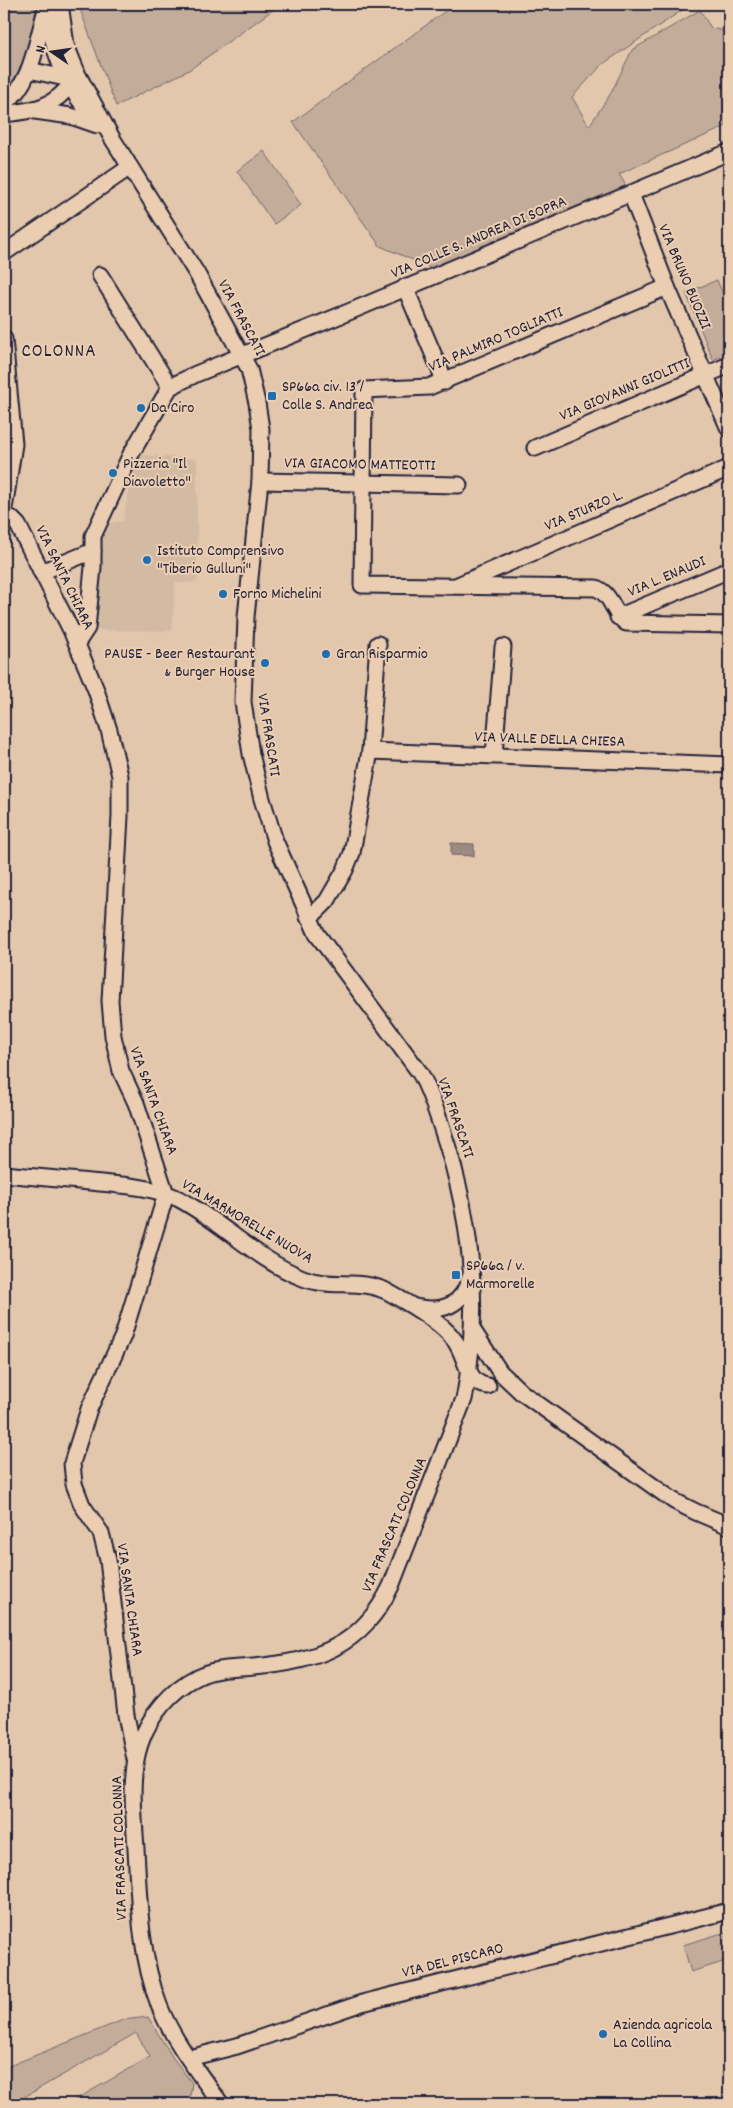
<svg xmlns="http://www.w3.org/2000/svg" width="733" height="2108" font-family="Dekko,sans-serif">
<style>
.built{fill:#d3baa3}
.green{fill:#c3ac9a;stroke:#72676a}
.water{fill:#9c8982;stroke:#6b6066}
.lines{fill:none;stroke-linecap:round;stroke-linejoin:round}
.minor-casing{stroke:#22223b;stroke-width:19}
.minor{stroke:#ebceb2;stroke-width:15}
.poi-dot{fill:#1f6fb2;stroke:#ebceb2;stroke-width:2}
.labels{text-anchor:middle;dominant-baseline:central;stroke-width:4;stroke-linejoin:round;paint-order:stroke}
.street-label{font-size:16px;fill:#22223b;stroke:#ebceb2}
.poi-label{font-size:16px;fill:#22223b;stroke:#ebceb2;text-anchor:start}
.quarter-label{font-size:19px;letter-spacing:1px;fill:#22223b;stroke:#ebceb2}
</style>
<rect width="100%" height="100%" fill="#e3c7ad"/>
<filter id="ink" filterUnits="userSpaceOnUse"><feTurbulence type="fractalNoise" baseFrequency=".02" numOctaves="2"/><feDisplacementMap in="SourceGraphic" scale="10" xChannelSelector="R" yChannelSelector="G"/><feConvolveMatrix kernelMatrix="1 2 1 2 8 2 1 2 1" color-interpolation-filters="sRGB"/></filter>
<g filter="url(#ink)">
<polygon class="built" points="141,455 197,459 197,582 175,583 172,631 93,630 98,537 103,524 123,521 135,460"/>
<g class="green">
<path d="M4 4H36C34 34 24 73 4 96Z"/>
<polygon points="78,4 281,4 189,70 116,106"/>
<polygon points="455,4 691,4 603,64 572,97 589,126 611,93 632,50 700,10 711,28 729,32 729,121 725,127 619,174 631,194 441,272 380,246 293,122"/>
<polygon points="264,151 301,205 274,224 237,171"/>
<polygon points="717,280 729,308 729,353 713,360 686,293"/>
<polygon points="729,1931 729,1960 691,1972 683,1945"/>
<polygon points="148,2017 173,2058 192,2083 189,2104 68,2104 150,2057 136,2033 12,2104 4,2104 4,2068 123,2020"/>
</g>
<polygon class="water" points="451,843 474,844 474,856 451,855"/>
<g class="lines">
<g class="minor-casing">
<g id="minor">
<path d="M50 4C48 48 67 90 97 122"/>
<path d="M60 4 66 45 78 75 112 138 197 274 249 369 257 403 261 429 260 481 246 617 243 702 251 754 262 799 275 841 317 934 420 1073C430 1091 436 1110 442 1129 466 1200 477 1273 471 1347 469 1365 468 1382 464 1399L391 1586C362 1647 315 1662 253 1667 234 1669 214 1668 197 1677 171 1690 149 1716 140 1744 129 1777 134 1815 136 1849 139 1902 140 1955 159 2005 173 2041 199 2073 221 2104"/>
<polyline points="29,70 65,78 72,77"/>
<path d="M4 104C33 83 36 41 46 10"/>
<polyline points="35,111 71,116 97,125"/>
<path d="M4 114C36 110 54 108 74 80"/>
<polyline points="631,194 667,287 729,429"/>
<polyline points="4,253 130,167"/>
<polyline points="100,275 170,387"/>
<polyline points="405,287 445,382"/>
<path d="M667 287 429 387 364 390 362 585 596 588C613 595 612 613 626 623L729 625"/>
<polyline points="4,339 14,444 4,509"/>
<polyline points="535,448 729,365"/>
<polyline points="260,481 459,485"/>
<polyline points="4,516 11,518 18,525 71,630 96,690 109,730 120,776 120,816 110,1001 113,1036 121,1071 136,1103 166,1194 123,1336 89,1409 72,1463 74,1484 82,1505 101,1533 108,1560 126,1715 135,1759"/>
<polyline points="41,572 93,551"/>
<polyline points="458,585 729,468"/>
<polyline points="618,617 729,570"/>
<polyline points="77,643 87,628 93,567 93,536 131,454 170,387 196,374 356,309 729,152"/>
<polyline points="370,751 729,765"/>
<polyline points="494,755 503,647"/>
<polyline points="308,917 316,912 327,901 345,870 352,853 370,751 378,644"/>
<path d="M4 1174C33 1177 61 1179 90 1182 120 1185 152 1186 179 1199 222 1222 257 1260 303 1278 331 1289 362 1278 388 1292 408 1303 442 1322 455 1341 467 1357 466 1384 488 1386"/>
<path d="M415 1307C442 1313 463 1306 470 1277"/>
<polyline points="472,1329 500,1372 521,1392 674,1501 696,1512 729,1526"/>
<polyline points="189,2058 237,2046 362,2003 729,1911"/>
</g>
</g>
<use href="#minor" class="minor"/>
</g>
</g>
<g class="poi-dot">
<rect x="267" y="391" width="10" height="10" rx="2.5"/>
<circle cx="141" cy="408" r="5"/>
<circle cx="113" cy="473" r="5"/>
<circle cx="147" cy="560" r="5"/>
<circle cx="223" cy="594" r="5"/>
<circle cx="326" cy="654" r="5"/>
<circle cx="265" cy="663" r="5"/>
<rect x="451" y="1270" width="10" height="10" rx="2.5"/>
<circle cx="603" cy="2034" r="5"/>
</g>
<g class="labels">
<g class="street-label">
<text transform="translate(479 238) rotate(-23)">VIA COLLE S. ANDREA DI SOPRA</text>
<text transform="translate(684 277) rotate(67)">VIA BRUNO BUOZZI</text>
<text transform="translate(241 318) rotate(62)">VIA FRASCATI</text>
<text transform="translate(496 340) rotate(-23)">VIA PALMIRO TOGLIATTI</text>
<text transform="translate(625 390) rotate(-23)">VIA GIOVANNI GIOLITTI</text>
<text transform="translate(360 465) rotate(1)">VIA GIACOMO MATTEOTTI</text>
<text transform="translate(584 511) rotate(-23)">VIA STURZO L.</text>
<text transform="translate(667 577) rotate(-23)">VIA L. ENAUDI</text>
<text transform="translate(64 578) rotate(64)">VIA SANTA CHIARA</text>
<text transform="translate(268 735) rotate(81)">VIA FRASCATI</text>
<text transform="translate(550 740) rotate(2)">VIA VALLE DELLA CHIESA</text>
<text transform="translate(153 1101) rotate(70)">VIA SANTA CHIARA</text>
<text transform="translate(455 1118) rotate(71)">VIA FRASCATI</text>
<text transform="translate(247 1222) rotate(31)">VIA MARMORELLE NUOVA</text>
<text transform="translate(395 1525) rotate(-67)">VIA FRASCATI COLONNA</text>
<text transform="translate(129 1600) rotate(82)">VIA SANTA CHIARA</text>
<text transform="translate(120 1848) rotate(-92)">VIA FRASCATI COLONNA</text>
<text transform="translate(453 1961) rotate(-14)">VIA DEL PISCARO</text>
</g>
<g class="poi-label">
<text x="282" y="387">SP66a civ. 13 /<tspan x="282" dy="18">Colle S. Andrea</tspan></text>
<text x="151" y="408">Da Ciro</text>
<text x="123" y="464">Pizzeria "Il<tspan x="123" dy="18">Diavoletto"</tspan></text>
<text x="157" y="551">Istituto Comprensivo<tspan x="157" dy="18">"Tiberio Gulluni"</tspan></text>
<text x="233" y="594">Forno Michelini</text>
<text x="255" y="654" text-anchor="end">PAUSE - Beer Restaurant<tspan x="255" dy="18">&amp; Burger House</tspan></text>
<text x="336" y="654">Gran Risparmio</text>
<text x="466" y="1266">SP66a / v.<tspan x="466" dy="18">Marmorelle</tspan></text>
<text x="613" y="2025">Azienda agricola<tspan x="613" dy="18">La Collina</tspan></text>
</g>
<g class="quarter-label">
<text x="59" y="352">COLONNA</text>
</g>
</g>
<rect width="733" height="2108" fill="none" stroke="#ebceb2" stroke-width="20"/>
<rect x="10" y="10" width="713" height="2088" fill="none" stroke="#22223b" stroke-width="2" filter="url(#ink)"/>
<g transform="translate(52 52) rotate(283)" stroke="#ebceb2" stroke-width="4" paint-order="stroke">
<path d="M0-4L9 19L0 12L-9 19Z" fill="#22223b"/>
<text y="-8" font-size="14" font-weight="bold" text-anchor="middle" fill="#22223b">N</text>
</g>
</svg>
